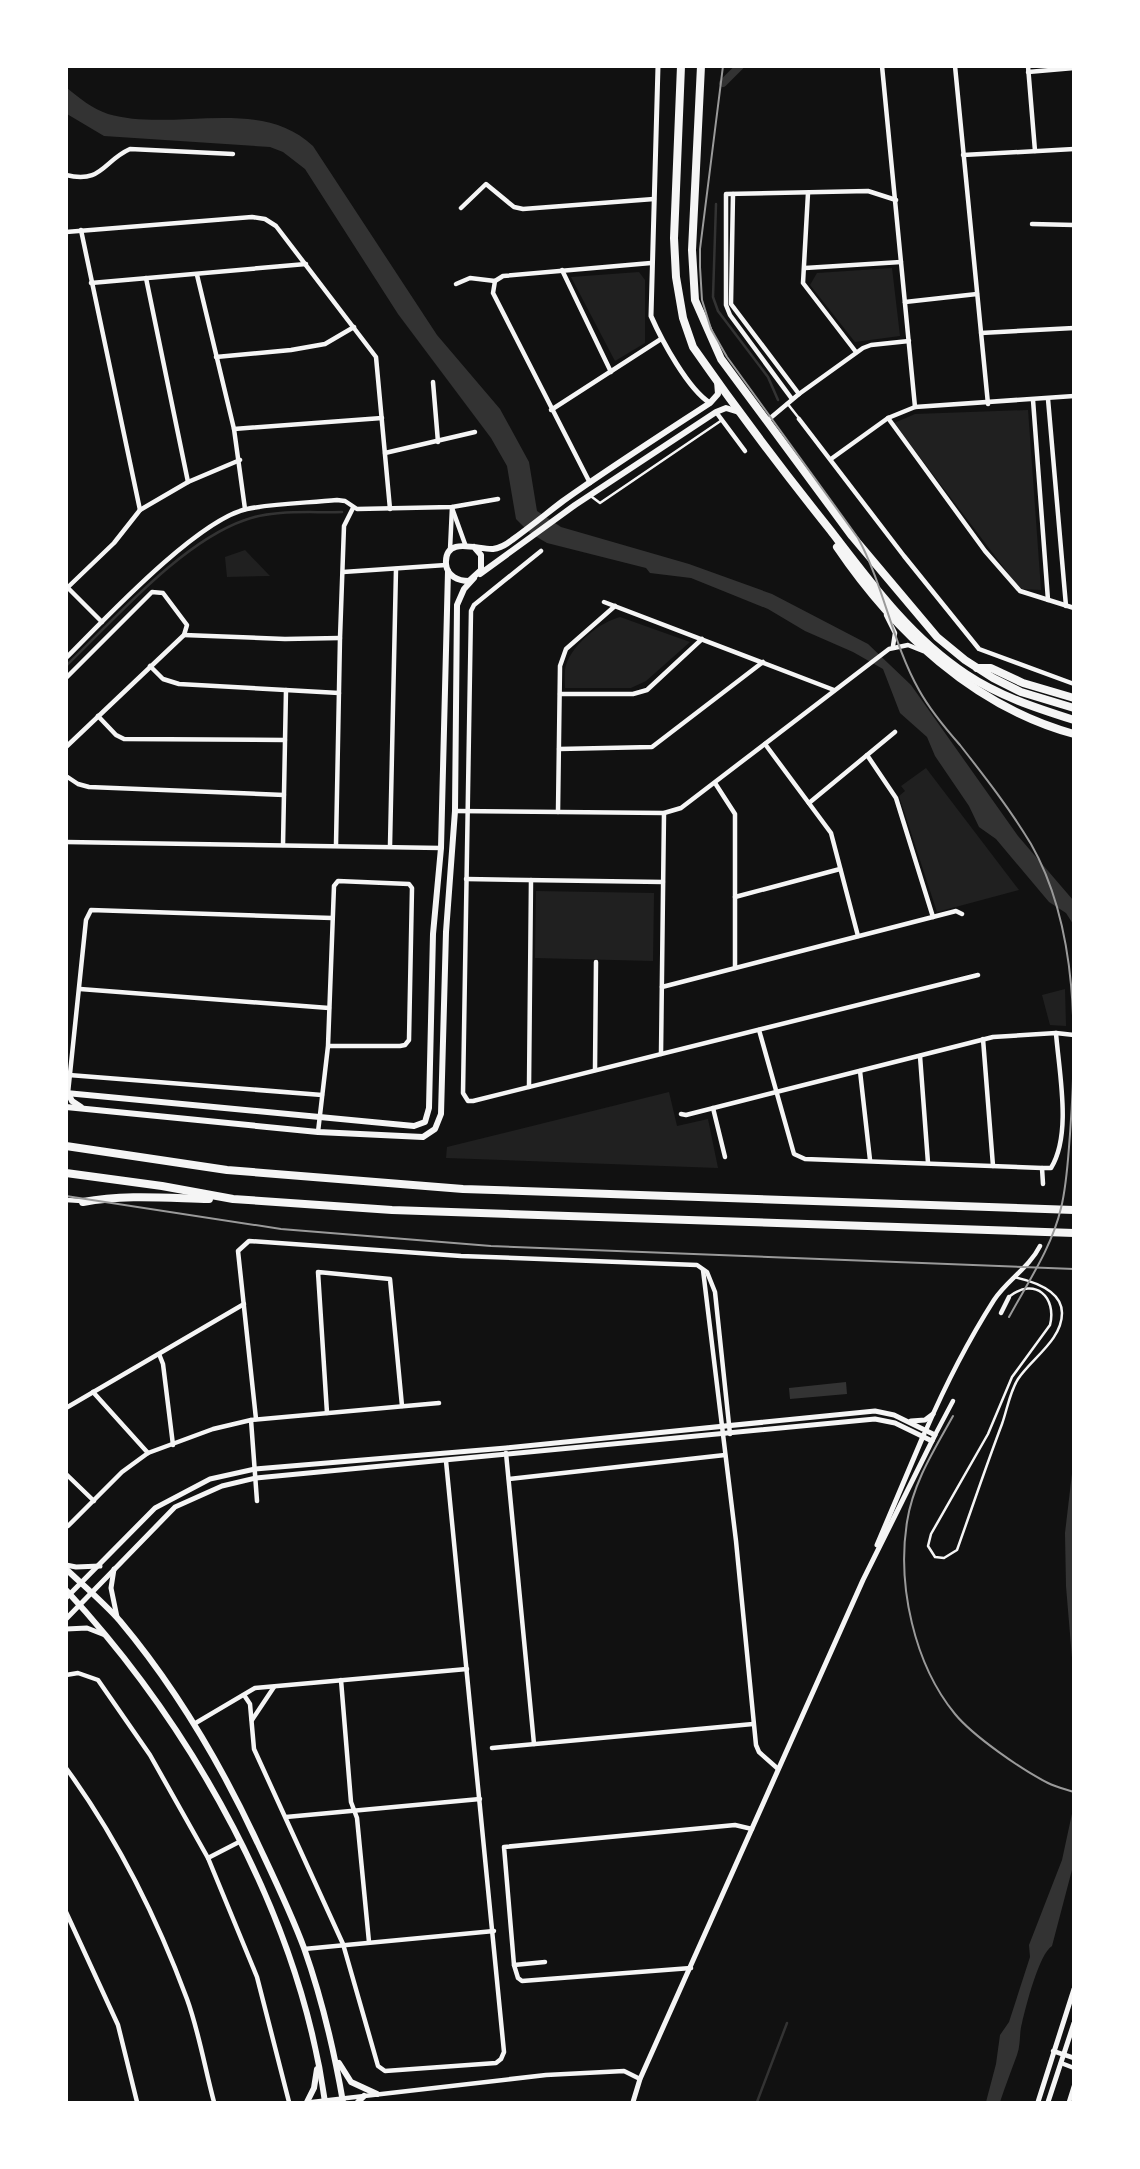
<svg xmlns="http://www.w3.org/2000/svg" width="1140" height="2169" font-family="Commissioner,sans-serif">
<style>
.green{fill:#202020}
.water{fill:#333}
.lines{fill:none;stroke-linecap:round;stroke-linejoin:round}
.stream{stroke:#333;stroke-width:2.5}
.canal{stroke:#333;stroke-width:8}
.service{stroke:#f5f5f5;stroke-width:2.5}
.minor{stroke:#f5f5f5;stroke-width:4.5}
.tertiary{stroke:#f5f5f5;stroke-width:5}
.secondary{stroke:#f5f5f5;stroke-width:6}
.motorway{stroke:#f5f5f5;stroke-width:8}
.tram{stroke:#9a9a9a;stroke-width:2}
</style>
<rect width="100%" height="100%" fill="#111"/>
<g class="green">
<polygon points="892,268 900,336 855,342 810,285 817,273"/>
<polygon points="639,272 645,280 645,343 615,361 571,277"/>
<polygon points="1028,410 1041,590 1020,589 894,423 915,414"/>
<polygon points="245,550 270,576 227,577 225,557"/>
<path d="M620 617 690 642 646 681 631 688H565C565 681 564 672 566 665 573 644 600 622 620 617Z"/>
<polygon points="926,768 1019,890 937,912 899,796 905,791 901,786"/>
<polygon points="536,891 654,893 653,961 535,958"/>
<polygon points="1065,989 1066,1026 1050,1025 1042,995"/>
<polygon points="669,1092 677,1126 708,1119 718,1168 446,1158 447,1147"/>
</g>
<g class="water">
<path d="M67 88C79 98 93 109 108 114 173 133 259 95 313 146L437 335 500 409 529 462 537 511 561 527 689 564 772 594 868 644 911 685 1018 836 1073 900V924L1066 913 1049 902 996 839 979 827 969 806 935 756 927 737 900 713 883 669 853 652 805 631 768 609 691 578 650 573 646 568 547 543 530 533 516 519 507 466 491 438 398 314 305 169 283 152 270 147 104 136 67 114Z"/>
<polygon points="846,1382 847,1394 790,1399 789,1388"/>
<polygon points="1073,1465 1073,1670 1066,1586 1065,1533"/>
<path d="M1073 1809V1866L1052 1946C1039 1954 1026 2006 1022 2023 1019 2033 1021 2044 1017 2055 1011 2071 1005 2087 1000 2102H986L996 2064 1000 2035 1009 2022 1030 1957 1029 1945 1062 1860Z"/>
</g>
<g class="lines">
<g class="stream">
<polyline points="716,204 713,297 718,311 768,377 778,400"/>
<path d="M66 666C115 619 181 542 245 520 274 509 311 513 342 512"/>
<polyline points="757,2102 787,2023"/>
</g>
<polyline class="canal" points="723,83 740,66"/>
<g class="service">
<polyline points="787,403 798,417"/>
<polyline points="592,497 600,503 722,420"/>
<path d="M1010 1296C1035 1277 1057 1297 1050 1325L1012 1377 988 1434 931 1534 928 1546 935 1557 944 1558 957 1550C972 1508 986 1466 1002 1424 1007 1410 1010 1391 1018 1379 1032 1358 1062 1340 1062 1313 1062 1290 1032 1281 1014 1277"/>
</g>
<g class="minor">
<polyline points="882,66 915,407"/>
<polyline points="955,66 988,404"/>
<polyline points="1028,66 1035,151"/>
<polyline points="1028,72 1074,68"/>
<polyline points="963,155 1074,149"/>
<path d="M66 175C102 184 103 161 130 149L233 154"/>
<polyline points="808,193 803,283 856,352"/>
<polyline points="733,194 731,304 799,394"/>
<polyline points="461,208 486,184 514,207 523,209 654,199"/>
<polyline points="1032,224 1074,225"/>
<polyline points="81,230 140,510"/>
<polyline points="66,232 252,217 265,219 276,226 376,357 390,509"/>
<polyline points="805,268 901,262"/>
<polyline points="562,270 611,372"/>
<polyline points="197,275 234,429 245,509"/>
<polyline points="146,278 188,482"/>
<polyline points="91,283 306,264"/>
<polyline points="456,284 470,278 495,281"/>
<polyline points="905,302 977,294"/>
<polyline points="981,333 1074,328"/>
<polyline points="216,357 291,350 325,344 354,327"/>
<polyline points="433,382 438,442"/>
<polyline points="792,399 730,315 726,305 726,194 868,191 896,200"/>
<polyline points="1048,399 1066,606"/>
<polyline points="1033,400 1048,600"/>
<polyline points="551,410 661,339"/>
<polyline points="716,412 745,451"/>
<polyline points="888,418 985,551 1020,591 1074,608"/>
<polyline points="799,419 904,556 979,649 1074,684"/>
<polyline points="768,420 799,394 863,348 871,345 909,341"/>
<polyline points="234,429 382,418"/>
<polyline points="385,453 475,432"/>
<polyline points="831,459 888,418 915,407 1074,396"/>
<polyline points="590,483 493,293 495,281 503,276 651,263"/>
<polyline points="452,508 465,544"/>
<polyline points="450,550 452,507"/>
<polyline points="541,551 474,605 471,611 463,1093 468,1101 473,1101 978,975"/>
<polyline points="343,572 446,565"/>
<polyline points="68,588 102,622"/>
<polyline points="66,589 114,543 140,510 188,482 240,460"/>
<polyline points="604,602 834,690"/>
<polyline points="886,615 895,633 893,646"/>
<polyline points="184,635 285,639 340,638"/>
<path d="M66 658C104 620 198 519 247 509 276 503 308 503 337 500L345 501 357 509 452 507 498 499"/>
<polyline points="150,666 163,679 179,684 339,693"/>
<polyline points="66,678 152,592 163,593 187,625 184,635 66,747"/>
<polyline points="560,694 633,694 647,690 702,639"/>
<polyline points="98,716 116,735 124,739 285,740"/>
<polyline points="765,744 831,833 858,936"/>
<polyline points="559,749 652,747 763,662"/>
<polyline points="867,755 896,798 933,917"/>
<polyline points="66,776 78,784 89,787 284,795"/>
<polyline points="715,783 735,814 735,968"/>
<polyline points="809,803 895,732"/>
<polyline points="455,811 664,813 681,808 889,649 908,645 923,651"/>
<polyline points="558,812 560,666 566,649 615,606"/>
<polyline points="66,842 441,848"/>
<polyline points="283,845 286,690"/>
<polyline points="336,845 340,638 344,526 353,508"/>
<polyline points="390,846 396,569"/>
<polyline points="466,879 663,882"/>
<polyline points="735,897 840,869"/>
<polyline points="662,987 956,911 962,914"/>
<polyline points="80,989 329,1008"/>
<path d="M759 1030 794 1154 805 1159 1042 1168H1051C1072 1134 1059 1073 1056 1033"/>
<polyline points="983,1039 993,1166"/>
<polyline points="661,1054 664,813"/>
<polyline points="920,1056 928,1163"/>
<polyline points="595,1070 596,962"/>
<polyline points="860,1071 870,1160"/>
<polyline points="69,1075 322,1095"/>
<polyline points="529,1087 531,880"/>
<polyline points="68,1093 86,920 91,910 332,918"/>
<polyline points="713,1108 725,1157"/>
<polyline points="681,1114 686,1115 993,1037 1056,1033 1074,1035"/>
<polyline points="318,1132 328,1046 334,886 338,881 409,884 412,888 409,1040 405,1045 400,1046 328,1046"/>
<polyline points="1042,1168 1043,1184"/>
<polyline points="66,1200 82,1201"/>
<polyline points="703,1270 736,1541 756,1745 759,1752 777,1768"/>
<polyline points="1001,1313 1009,1297"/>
<polyline points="159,1354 163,1364 173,1445"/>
<polyline points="93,1392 148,1453"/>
<polyline points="66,1408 244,1304"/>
<polyline points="327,1413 318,1272 390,1279 402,1406"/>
<polyline points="256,1419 238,1251 249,1241 461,1256 697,1265 707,1272 715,1292 730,1434"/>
<polyline points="251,1420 257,1501"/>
<path d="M926 1430C945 1386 968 1341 994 1300 1007 1280 1029 1268 1040 1246"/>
<polyline points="935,1435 953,1401"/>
<polyline points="506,1453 534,1744"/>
<polyline points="66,1474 94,1501"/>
<polyline points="509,1479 725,1455"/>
<polyline points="68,1526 122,1472 148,1453 213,1429 251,1420 439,1403"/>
<polyline points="66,1675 78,1673 98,1680 150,1755 208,1858 257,1977 289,2102"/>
<polyline points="341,1680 351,1802 357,1818 369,1942"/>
<polyline points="244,1695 250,1704 254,1749 343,1944 378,2066 385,2071 496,2063 501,2059 504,2052 446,1461"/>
<polyline points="252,1720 274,1687"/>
<polyline points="194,1724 255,1688 467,1669"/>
<polyline points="492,1748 753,1724"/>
<path d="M66 1768C117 1838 157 1918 187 1999 199 2032 205 2069 214 2102"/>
<polyline points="286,1817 480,1799"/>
<polyline points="208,1858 239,1842"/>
<polyline points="66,1912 118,2025 137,2102"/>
<polyline points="304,1949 494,1931"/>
<polyline points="514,1965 545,1962"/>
<polyline points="691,1968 522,1981 518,1978 514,1965 504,1847 735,1825 752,1829"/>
<polyline points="1053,2051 1074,2058"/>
<polyline points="1061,2063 1074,2068"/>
<polyline points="312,2102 546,2075 624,2071 640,2079"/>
<polyline points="1069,2102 1074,2086"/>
</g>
<g class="tertiary">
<path d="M658 66 651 316C662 341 688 389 710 403"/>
<polyline points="911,1421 925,1420 933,1414"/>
<polyline points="877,1545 924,1434"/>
<polyline points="66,1565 76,1567 100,1566"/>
<polyline points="114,1569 111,1588 117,1617"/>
<polyline points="66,1598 155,1508 210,1479 255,1469 506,1448 875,1411 894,1415 935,1435 863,1580 640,2079 633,2102"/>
<polyline points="66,1619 175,1507 222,1486 256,1478 875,1419 895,1423 932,1441"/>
<polyline points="66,1629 87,1628 105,1635"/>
<polyline points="1038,2102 1074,1989"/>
<polyline points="1048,2102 1074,2023"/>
</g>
<g class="secondary">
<path d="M474 547 481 555V570L469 581C458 581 447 576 446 564 444 535 478 550 493 549 500 548 507 544 512 540 530 527 546 514 563 501 611 467 661 435 710 403L718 394 717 381"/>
<polyline points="480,574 575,505 716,412 726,408 739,412"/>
<polyline points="66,1093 414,1126 425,1122 429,1108 433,934 441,848 448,571"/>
<polyline points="68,1093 72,1101 81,1107"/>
<polyline points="66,1107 318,1132 423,1137 435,1129 441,1114 446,932 455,811 457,605 464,589 474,578"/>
<path d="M66 1569C84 1586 104 1603 120 1621 177 1689 222 1766 259 1846 275 1880 291 1913 304 1948 322 1999 334 2050 343 2102"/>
<path d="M66 1590C193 1727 299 1916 325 2102"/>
<polyline points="339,2063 351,2082 377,2094"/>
<polyline points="307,2102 314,2088 317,2069"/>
<polyline points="358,2102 364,2096"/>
</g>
<g class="motorway">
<path d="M681 66 674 238 676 277 683 318 693 347C737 410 783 471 831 531 870 582 911 638 966 674 999 696 1036 708 1074 720"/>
<polyline points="701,66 692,250 695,300 721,359 852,536 937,637 965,660 993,678 1021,692 1074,708"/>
<path d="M837 547C894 631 974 707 1074 734"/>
<polyline points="977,668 991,668 1023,683 1074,698"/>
<polyline points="66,1146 227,1170 463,1189 1074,1210"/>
<polyline points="66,1173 162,1186 233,1199 392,1210 1074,1233"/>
<path d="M83 1202C125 1194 167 1198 209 1199"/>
</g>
<g class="tram">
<path d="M723 66 700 249V267L702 300 711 329 727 357 858 538C884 586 892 642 919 690 930 710 945 728 960 745 985 777 1010 809 1031 844 1079 928 1077 1041 1070 1134 1068 1158 1067 1184 1061 1208 1052 1247 1028 1282 1009 1317"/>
<polyline points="66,1196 281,1229 491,1246 1074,1269"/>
<path d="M953 1416C934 1450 913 1483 907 1522 897 1585 914 1664 955 1714 973 1736 1022 1770 1048 1783 1056 1787 1065 1789 1074 1792"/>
</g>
</g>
<rect width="1140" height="2169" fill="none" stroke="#ffffff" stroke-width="136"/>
</svg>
